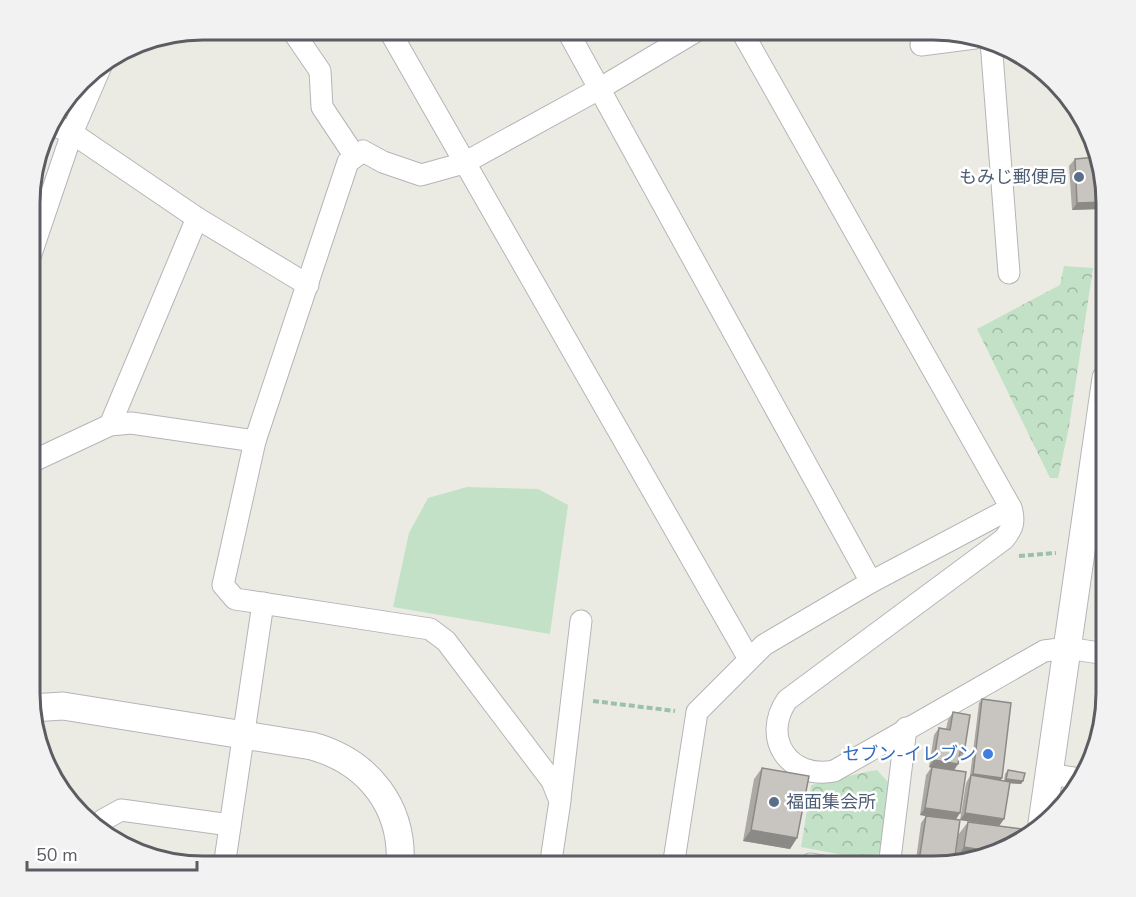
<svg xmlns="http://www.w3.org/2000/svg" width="1136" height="897" font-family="'Nunito Sans','Noto Sans JP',sans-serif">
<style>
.forest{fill:url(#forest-crowns)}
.pitch{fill:#c2e1c6}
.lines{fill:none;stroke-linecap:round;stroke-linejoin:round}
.minor-casing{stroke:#b4b5b9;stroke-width:23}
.tertiary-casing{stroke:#b4b5b9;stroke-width:29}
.path{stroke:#9cc1ab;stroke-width:4;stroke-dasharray:6 3;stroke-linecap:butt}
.minor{stroke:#fff;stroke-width:21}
.tertiary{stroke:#fff;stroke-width:27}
.wall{fill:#aca9a5}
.shaded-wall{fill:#8c8a86}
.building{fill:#c8c5c0;stroke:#8c8a86;stroke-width:1.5}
.service-dot{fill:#5c6f8a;stroke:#fff;stroke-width:2}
.shop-dot{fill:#3f7fe0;stroke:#fff;stroke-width:2}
.labels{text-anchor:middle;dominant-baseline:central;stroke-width:5;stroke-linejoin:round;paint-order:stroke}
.service-label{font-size:18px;fill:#4e5e75;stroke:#fff;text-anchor:end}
.shop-label{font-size:18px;fill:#366cbe;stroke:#fff;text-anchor:end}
.rim{fill:none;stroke:#5b5d62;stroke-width:3}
</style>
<defs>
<pattern id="forest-crowns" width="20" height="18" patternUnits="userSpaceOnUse" patternTransform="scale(1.5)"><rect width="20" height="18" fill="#c2e1c6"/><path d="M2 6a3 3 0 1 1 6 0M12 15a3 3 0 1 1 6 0" fill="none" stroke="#a1baa4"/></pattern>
</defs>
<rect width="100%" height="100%" fill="#ecebe3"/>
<g class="forest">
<polygon points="1064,266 1093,268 1069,427 1058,478 1050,478 977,329 1060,285"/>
<path d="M877 770 889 783 880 852 869 860 801 847 811 785C834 782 854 773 877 770Z"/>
</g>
<polygon class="pitch" points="467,487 538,489 568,505 550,634 393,607 409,533 428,498"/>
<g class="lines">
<g class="minor-casing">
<g id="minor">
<polyline points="292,30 320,71 322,107 354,155"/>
<polyline points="389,30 749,659"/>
<polyline points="567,30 871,582"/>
<path d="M741 30 1011 508C1015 521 1013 528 1004 539L787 700C761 738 789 780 834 771L1044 651 1067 648 1106 654"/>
<polyline points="991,41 1009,273"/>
<polyline points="921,45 975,38"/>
<polyline points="51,124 72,133 197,218 308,285"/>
<polyline points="31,254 72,133 101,66"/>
<polyline points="110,425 197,218"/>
<polyline points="31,462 110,425 131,423 255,441"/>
<polyline points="1085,526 1106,528"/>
<polyline points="1049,774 1081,779"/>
<polyline points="560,799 581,621"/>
<polyline points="96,828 103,820 121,810 230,825"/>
<polyline points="224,867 263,603"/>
<polyline points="550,867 560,801 552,781 446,641 430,629 235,599 223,585 255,441 348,162 363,151 383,162 421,175 464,163 599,89 698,30"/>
<polyline points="673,867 697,712 764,645 871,582 1011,508"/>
<polyline points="809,867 811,864 829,867"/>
<polyline points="889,867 906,728"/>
</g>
</g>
<g class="tertiary-casing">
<g id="tertiary">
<path d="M31 708 63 706 312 746C369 762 404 807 400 867"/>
<polyline points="1042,823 1106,378"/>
</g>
</g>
<g class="path">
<polyline points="1019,556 1056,553"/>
<polyline points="593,701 675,711"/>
</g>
<use href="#minor" class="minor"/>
<use href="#tertiary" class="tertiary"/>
</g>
<g class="wall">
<polygon points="1075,159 1105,202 1100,209 1072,210 1069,166"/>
<polygon points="1106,611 1106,635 1101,635 1104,613"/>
<polygon points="982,699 1002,778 1000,780 1004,781 1005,774 1008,770 1023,781 1021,784 1010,783 1004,819 999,826 999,854 959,862 955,861 958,835 968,822 983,824 960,820 966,783 970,776 979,703"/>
<polygon points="953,712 964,753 959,760 958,764 954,771 955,820 955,856 950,863 947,863 932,867 915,867 921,823 926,816 920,815 926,775 931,768 929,767 934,735 939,728 946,729 948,720"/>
<polygon points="762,768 797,838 790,849 743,841 754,779"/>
</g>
<g class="shaded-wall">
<polygon points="1105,202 1100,209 1072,210 1077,203"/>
<polygon points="1106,628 1106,635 1101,635"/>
<polygon points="934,760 958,764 953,771 929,767"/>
<polygon points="973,774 1002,778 1000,782 970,778"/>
<polygon points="1006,779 1023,781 1021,784 1004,783"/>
<polygon points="925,808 960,813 955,821 920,815"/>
<polygon points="965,813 1004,819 999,826 960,820"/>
<polygon points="751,830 797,838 790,849 743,841"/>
<polygon points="964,847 1000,853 959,862 955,861"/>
<polygon points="948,855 955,856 950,863 943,862"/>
<polygon points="919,861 945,864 932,867 915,867"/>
</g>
<g class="building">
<polygon points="1097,157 1105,197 1105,202 1077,203 1075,159"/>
<polygon points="982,699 1011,703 1002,778 973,774"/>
<polygon points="953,712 970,715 964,753 960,752 958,764 934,760 939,728 950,730"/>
<polygon points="932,767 966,772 960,813 925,808"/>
<polygon points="762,768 809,776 797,838 751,830"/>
<polygon points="1008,770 1025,773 1023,781 1006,779"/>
<polygon points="971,775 1010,782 1004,819 965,813"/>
<polygon points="926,816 960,820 955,856 948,855 946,864 919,861"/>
<polygon points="968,822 1022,829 1021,838 1000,853 964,847"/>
</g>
<g class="service-dot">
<circle cx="1079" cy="177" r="6"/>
<circle cx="774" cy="802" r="6"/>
</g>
<circle class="shop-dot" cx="988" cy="754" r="6"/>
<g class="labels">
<g class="service-label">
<text x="1067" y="177">もみじ郵便局</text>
<text x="786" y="802" text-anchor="start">福面集会所</text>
</g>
<g class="shop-label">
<text x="976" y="754">セブン-イレブン</text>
</g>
</g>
<path d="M0 0H1136V897H0ZM203 40H933A163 163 0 0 1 1096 203V693A163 163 0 0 1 933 856H203A163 163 0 0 1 40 693V203A163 163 0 0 1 203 40Z" fill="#f2f2f2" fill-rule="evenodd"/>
<path class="rim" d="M203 40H933A163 163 0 0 1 1096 203V693A163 163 0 0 1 933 856H203A163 163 0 0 1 40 693V203A163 163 0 0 1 203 40Z"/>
<path d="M27 861v9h170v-9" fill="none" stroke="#5b5d62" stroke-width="3"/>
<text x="36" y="861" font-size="18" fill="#5b5d62" stroke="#ffffff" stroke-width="4.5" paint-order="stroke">50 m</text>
</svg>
